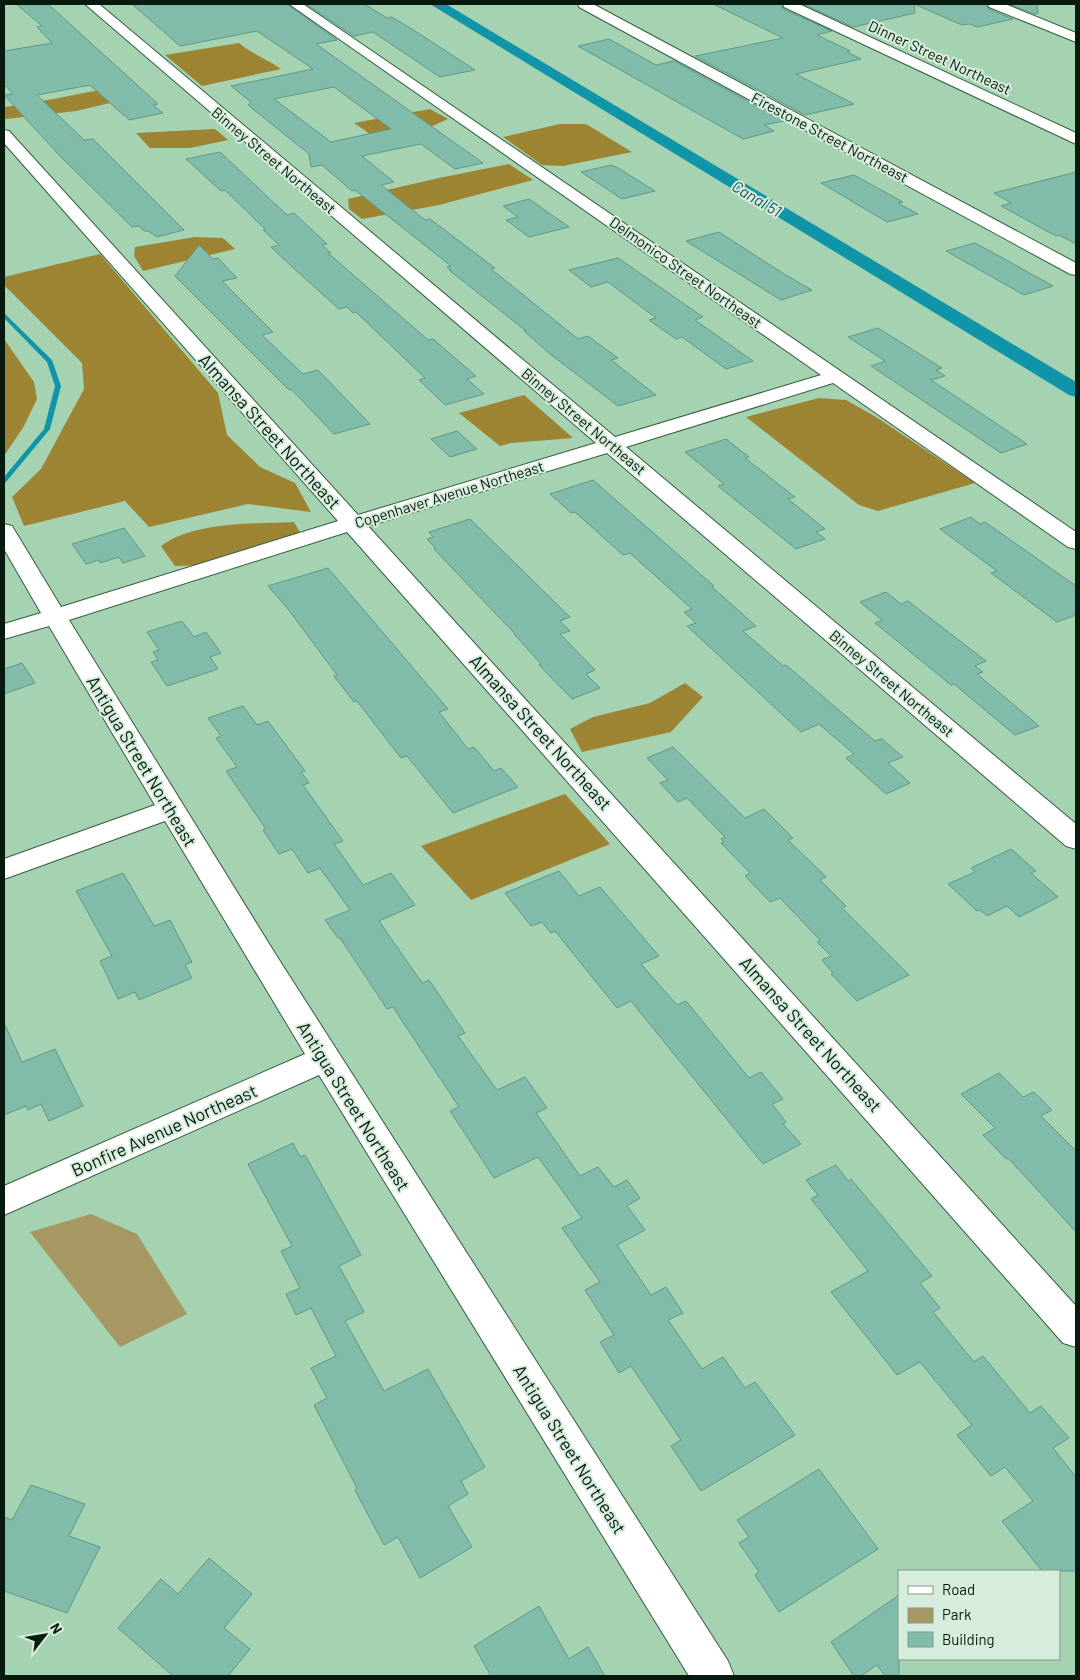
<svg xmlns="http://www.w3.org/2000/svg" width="1080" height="1680" font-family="Barlow,sans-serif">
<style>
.green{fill:#a79763}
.forest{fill:#9d8432}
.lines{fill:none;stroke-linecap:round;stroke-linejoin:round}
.stream{fill:#1094a8;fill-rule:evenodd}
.canal{fill:#1094a8;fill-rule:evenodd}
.building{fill:#80bca9;stroke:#5e9986;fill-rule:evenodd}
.minor-casing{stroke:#345e40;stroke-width:2}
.minor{fill:#fff;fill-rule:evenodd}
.labels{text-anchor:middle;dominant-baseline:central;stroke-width:4;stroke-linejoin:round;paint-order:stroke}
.far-street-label{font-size:15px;fill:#081a0e;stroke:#d6eddb}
.far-water-label{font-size:16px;font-style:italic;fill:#1e4f58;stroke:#d6eddb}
.street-label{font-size:18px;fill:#081a0e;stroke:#d6eddb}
</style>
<rect width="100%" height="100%" fill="#a5d2b0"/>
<polygon class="green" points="91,1214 137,1234 187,1314 120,1347 30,1232"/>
<g class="forest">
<path d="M239 43C252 54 267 59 281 69L202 86 165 55Z"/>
<path d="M114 88 127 99 76 111 6 119 4 117V107C41 103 77 93 114 88Z"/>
<polygon points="430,109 448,119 426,129 379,140 354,123"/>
<polygon points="560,124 586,124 632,152 563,166 542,165 503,137"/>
<polygon points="215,129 228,140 190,148 150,148 136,133"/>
<polygon points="509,164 533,180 439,205 362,219 349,209 348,199 439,178"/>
<polygon points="195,237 223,238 235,249 143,271 134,256 135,247"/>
<polygon points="100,254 218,393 227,435 260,467 295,483 311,512 248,504 149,527 125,501 24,526 12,497 41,469 84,389 82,363 4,285 4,277"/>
<polygon points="4,339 34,382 37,399 24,426 4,456"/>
<polygon points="524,395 573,438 511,443 500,446 459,413"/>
<polygon points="819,398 846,400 876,417 975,483 878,511 859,505 746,417"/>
<path d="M294 522 301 534 205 565 175 566 161 546C195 521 253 524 294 522Z"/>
<polygon points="685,683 703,697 671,732 582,752 570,729 593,717 650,703"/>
<polygon points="565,794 610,844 471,900 421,846"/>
</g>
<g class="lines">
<polygon class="stream" points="4,313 52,360 61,386 50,429 6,482 4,483 4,477 44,429 55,386 47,362 4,318"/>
<polygon class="canal" points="430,4 446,4 1076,382 1076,397 1069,395"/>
</g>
<g class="building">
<polygon points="16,4 48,4 158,104 153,105 163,113 129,120 90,85 37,95 84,140 93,139 184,230 157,237 148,231 144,231 139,226 132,227 59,155 4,95 13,94 4,84 4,51 52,43 37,27 42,26"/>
<path d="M132 4H287L337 40 316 44 483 163 455 169 421 144 362 156 394 182 381 185 425 220 430 219 495 268 491 269 578 339 588 336 618 358 611 360 656 395 618 406 550 354 524 331H526L449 270H451L447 267 451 266 355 190 352 191 322 165 311 167 309 154 248 105 251 102 231 86 313 69 257 31 180 46ZM334 87 391 129 331 142 274 99Z"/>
<polygon points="306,4 364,4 387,18 392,17 412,29 475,70 440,77 373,32 354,36"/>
<polygon points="713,4 781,4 783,9 832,31 817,35 850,51 847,52 861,59 796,74 854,104 805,115 695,56 783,38"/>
<polygon points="803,4 986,4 988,9 1013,19 977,27 970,24 962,25 914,4 915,13 853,27"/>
<polygon points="1009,4 1037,4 1038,13 1034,14"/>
<polygon points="609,39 656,65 674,61 784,121 764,125 774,131 743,139 578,46"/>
<polygon points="220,152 287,215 294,213 327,244 322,245 331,253 328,253 428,340 433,339 476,376 467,379 484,394 445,405 419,380 425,378 356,312 353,313 347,307 339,309 290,265 271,247 279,245 263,230 266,230 225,190 221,191 186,159"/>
<polygon points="611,165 618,168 655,191 622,199 581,172"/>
<polygon points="1076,172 1076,244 1059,235 1056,236 1001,206 1011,203 994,193"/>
<polygon points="854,175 903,202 898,203 918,214 887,222 821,183"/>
<polygon points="529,199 569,227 529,237 506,220 518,217 503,206"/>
<polygon points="719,232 784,274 812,290 781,300 686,241"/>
<polygon points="975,243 990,251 1053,286 1024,295 946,251"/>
<polygon points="199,245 213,259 218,258 237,278 222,281 273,332 262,335 303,374 318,370 370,424 334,434 291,389 289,390 175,276"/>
<polygon points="618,258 703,317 695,320 753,361 726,369 682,337 676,339 649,320 656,318 608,282 591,287 569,270"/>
<polygon points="878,328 942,368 936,370 945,376 931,380 1027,444 1001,453 871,366 885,361 848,337"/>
<polygon points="457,431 477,449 450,457 431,439"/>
<polygon points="726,439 749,457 745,458 795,497 788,499 825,529 816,532 825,539 796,549 718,486 724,484 685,452"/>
<polygon points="593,480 714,586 712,587 756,626 743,631 783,666 786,665 875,741 882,739 903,757 888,763 910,783 886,794 846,758 854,754 819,724 801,732 687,626 696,623 684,612 692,609 630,553 623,555 575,512 571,513 550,494"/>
<polygon points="971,517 980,524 985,522 1076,586 1076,615 1057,622 991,573 997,571 940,529"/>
<polygon points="470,519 570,617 560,621 570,631 560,634 595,670 586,674 600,688 572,699 539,665 541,664 514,634 515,634 434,549 436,549 427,539 433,537 429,532"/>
<polygon points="124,528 145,556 123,563 119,557 100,563 99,560 86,564 72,544"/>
<polygon points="328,568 448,709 439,712 468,749 474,747 494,771 501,768 518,787 453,813 407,756 401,758 357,701 354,702 334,676 337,675 288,609 268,586"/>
<polygon points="886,592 901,604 908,601 986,661 975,666 983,672 977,674 1039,726 1015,735 954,684 951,685 875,623 882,620 860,602"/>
<polygon points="182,621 194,637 206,632 221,653 210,657 218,669 167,686 151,662 158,660 153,652 159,650 147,632"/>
<polygon points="22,663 35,683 4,694 4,669"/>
<polygon points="243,706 257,725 268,721 305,771 301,772 309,783 303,785 343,841 334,844 363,885 391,873 415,905 379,921 422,983 429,980 465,1033 458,1036 497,1090 525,1077 547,1108 536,1113 580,1176 598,1167 614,1187 627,1180 640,1198 627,1206 645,1230 617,1245 651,1295 666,1287 683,1313 668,1320 702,1369 723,1357 745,1388 755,1382 795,1435 701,1491 671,1446 681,1440 631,1366 619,1373 600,1342 614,1335 585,1290 600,1282 562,1228 582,1218 538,1157 494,1178 450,1111 459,1107 393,1007 387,1009 340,938 338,938 325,920 350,910 320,868 308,873 292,849 279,854 263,830 266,829 226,771 237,767 216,738 221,736 208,718"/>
<polygon points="673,747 745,818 764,809 793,838 788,840 826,877 820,880 846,906 842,908 909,975 857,1001 831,974 833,973 822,960 831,956 817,942 820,940 780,898 770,902 745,876 750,873 721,843 724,842 721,839 725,837 687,798 678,802 660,783 668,780 647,758"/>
<polygon points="1011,849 1036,871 1031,873 1058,897 1019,917 1007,906 987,916 980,910 977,911 948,884 975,872 971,868"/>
<polygon points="559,871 579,896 600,887 659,956 641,964 677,1005 686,1001 749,1078 761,1072 783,1099 772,1104 786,1122 783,1124 801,1144 763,1164 631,1001 617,1008 555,931 551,933 542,922 531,926 505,893"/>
<polygon points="123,873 154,926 170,920 192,962 185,965 192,978 139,1000 135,992 118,999 100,961 112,956 76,891"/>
<polygon points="4,1023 22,1062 55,1049 83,1106 49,1121 41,1104 28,1110 26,1106 4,1115"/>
<polygon points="999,1073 1023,1097 1034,1092 1052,1110 1041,1116 1076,1151 1076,1232 1008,1158 1006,1159 983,1135 995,1128 961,1094"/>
<polygon points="293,1143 300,1157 305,1155 361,1255 339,1266 364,1312 345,1321 384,1391 428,1369 485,1467 461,1481 468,1494 448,1506 472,1547 420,1578 398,1537 384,1545 355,1490 357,1488 314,1405 327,1398 311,1368 336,1356 311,1308 296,1315 286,1294 300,1288 281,1251 292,1246 248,1164"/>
<polygon points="836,1165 848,1181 851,1179 932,1276 920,1283 940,1308 933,1312 974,1362 983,1356 1030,1413 1041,1406 1069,1438 1053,1448 1076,1477 1076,1571 1042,1571 1002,1521 1033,1501 1005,1467 991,1476 957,1435 972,1425 920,1362 897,1375 831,1292 868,1271 811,1199 818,1195 806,1180"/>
<polygon points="819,1469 878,1549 779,1612 755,1575 759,1572 739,1543 749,1537 737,1520"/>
<polygon points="31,1485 85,1504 69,1536 100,1547 67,1613 4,1591 4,1517 12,1520"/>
<polygon points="209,1558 252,1594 224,1628 250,1649 228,1676 173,1676 118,1628 161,1579 178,1594"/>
<polygon points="899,1595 899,1676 885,1676 877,1665 861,1676 854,1676 831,1642"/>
<polygon points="539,1606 569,1659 588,1647 605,1676 491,1676 474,1646"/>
</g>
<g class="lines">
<g class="minor-casing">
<g id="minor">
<polygon points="85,4 99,4 615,437 821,375 289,4 303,4 1076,532 1076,549 1068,547 833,383 626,447 1076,824 1076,849 1066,846 607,453 368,526 1076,1306 1076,1347 1063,1343 347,532 69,620 276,955 728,1661 734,1676 689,1676 319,1075 4,1215 4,1186 305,1054 165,821 4,879 4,859 155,805 49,626 4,639 4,624 41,613 4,549 4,524 12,526 61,607 338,521 4,143 4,130 9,131 358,515 596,443"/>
<polygon points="578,4 593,4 1076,263 1076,275 1070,274 579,7"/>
<polygon points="783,4 799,4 1076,133 1076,144 784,7"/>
<polygon points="988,4 1005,4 1076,33 1076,42 989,7"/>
</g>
</g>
<use href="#minor" class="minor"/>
</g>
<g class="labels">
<g class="far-street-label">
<text transform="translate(940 57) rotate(25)">Dinner Street Northeast</text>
<text transform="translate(830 137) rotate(28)">Firestone Street Northeast</text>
<text transform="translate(274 160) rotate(40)">Binney Street Northeast</text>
<text transform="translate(686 272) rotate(35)">Delmonico Street Northeast</text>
<text transform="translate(584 421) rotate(40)">Binney Street Northeast</text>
<text transform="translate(449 494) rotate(-17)">Copenhaver Avenue Northeast</text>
<text transform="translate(892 683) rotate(40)">Binney Street Northeast</text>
</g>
<g class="far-water-label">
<text transform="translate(757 198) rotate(31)">Canal 51</text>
</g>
<g class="street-label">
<text transform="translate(270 431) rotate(48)">Almansa Street Northeast</text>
<text transform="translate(541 732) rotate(48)">Almansa Street Northeast</text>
<text transform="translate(142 761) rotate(59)">Antigua Street Northeast</text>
<text transform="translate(811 1034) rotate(48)">Almansa Street Northeast</text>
<text transform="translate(354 1106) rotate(58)">Antigua Street Northeast</text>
<text transform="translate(164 1130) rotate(-24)">Bonfire Avenue Northeast</text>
<text transform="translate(570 1449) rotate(58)">Antigua Street Northeast</text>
</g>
</g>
<rect width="1080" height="1680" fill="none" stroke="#081a0e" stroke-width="10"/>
<rect x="898" y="1570" width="162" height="90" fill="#d6eddb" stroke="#849989"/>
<rect x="908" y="1586" width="25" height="8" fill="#ffffff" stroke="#849989"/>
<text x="942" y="1595" font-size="15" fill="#081a0e">Road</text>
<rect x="908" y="1608" width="25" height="15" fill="#a79763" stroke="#849989"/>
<text x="942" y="1620" font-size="15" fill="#081a0e">Park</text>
<rect x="908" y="1632" width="25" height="15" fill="#80bca9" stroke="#849989"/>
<text x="942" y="1645" font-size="15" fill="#081a0e">Building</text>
<g transform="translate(45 1635) rotate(59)" stroke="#d6eddb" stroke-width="4" paint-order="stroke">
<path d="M0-4L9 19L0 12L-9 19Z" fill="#081a0e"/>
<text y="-8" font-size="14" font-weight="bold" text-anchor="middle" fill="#081a0e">N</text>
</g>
</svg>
